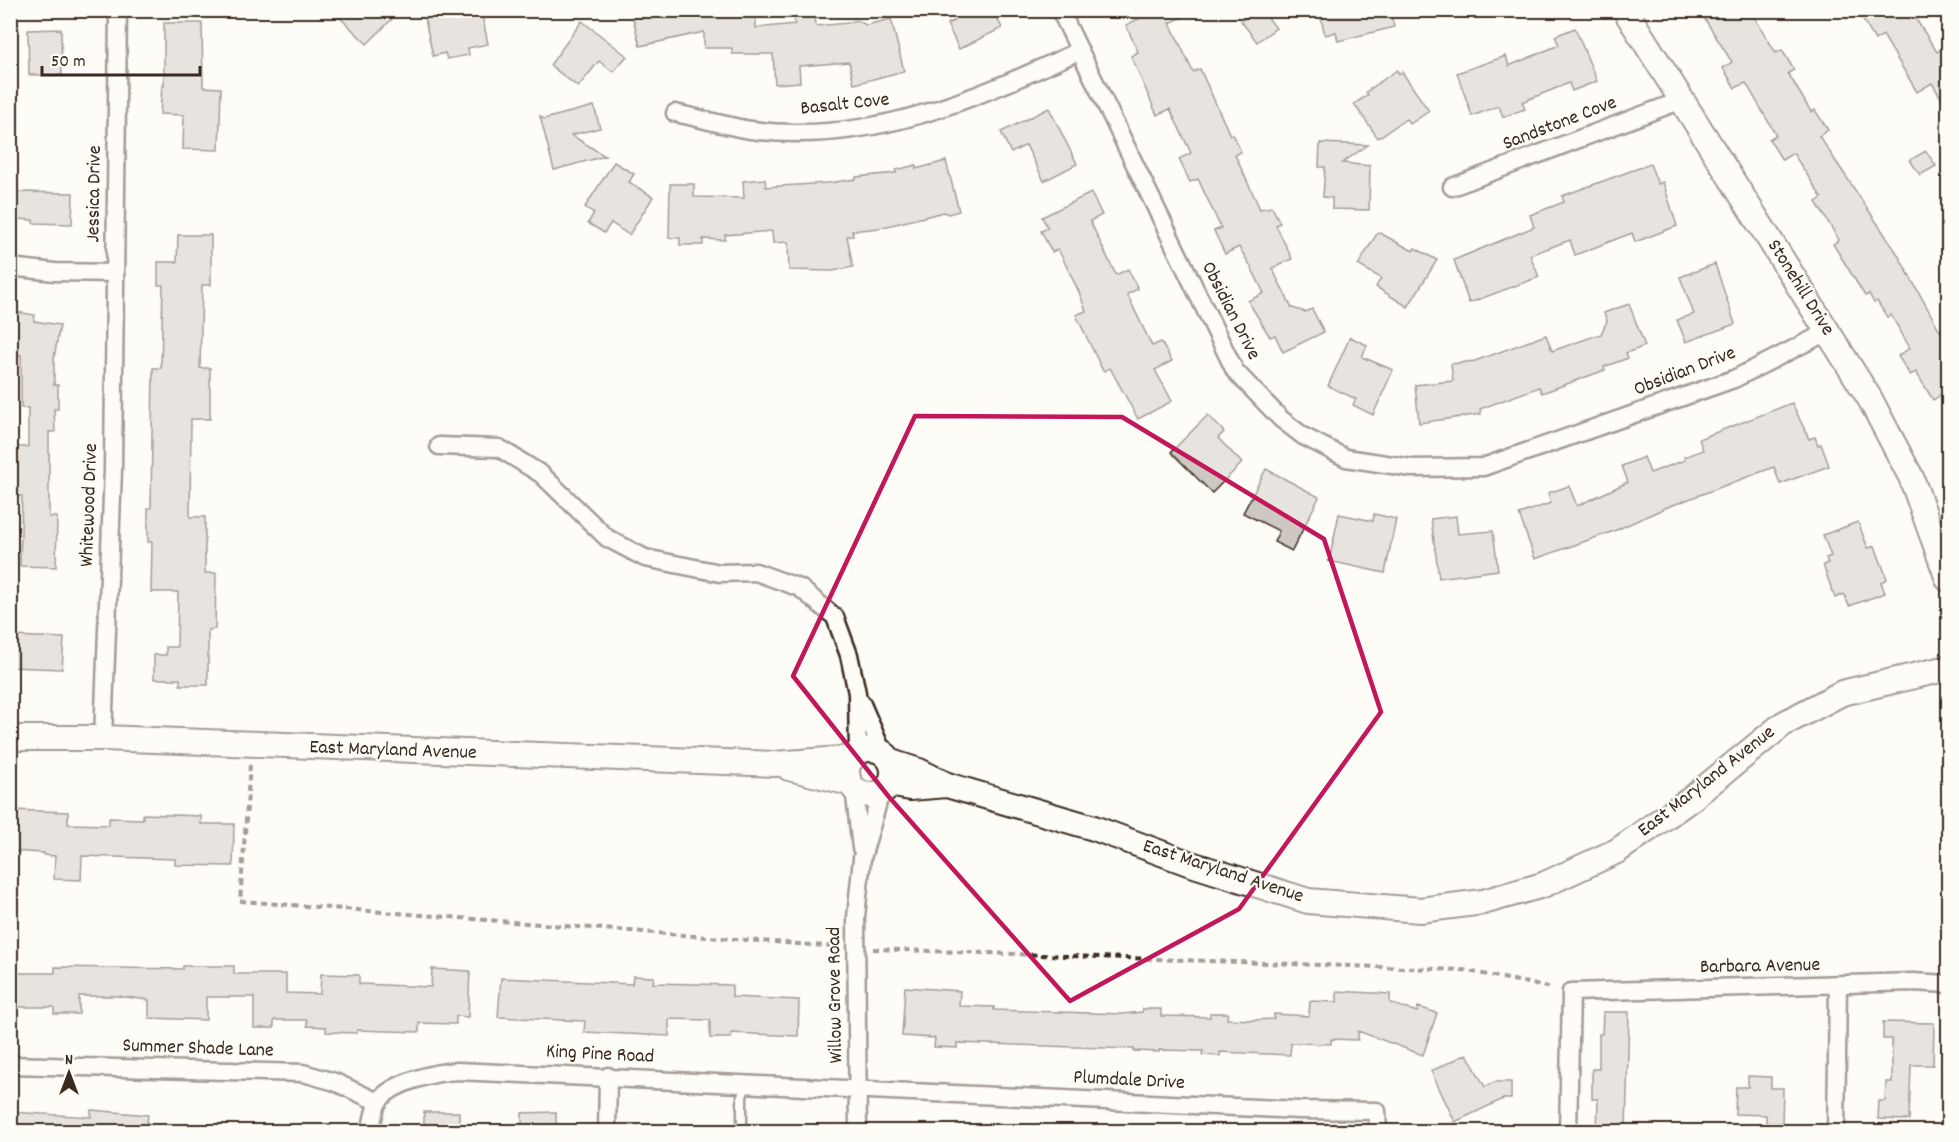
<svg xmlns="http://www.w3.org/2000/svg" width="1959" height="1142" font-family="Dekko,sans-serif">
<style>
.building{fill:#cdc8c2;stroke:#3b2a1e;stroke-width:1.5}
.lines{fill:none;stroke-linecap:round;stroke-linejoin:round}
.lane-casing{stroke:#3b2a1e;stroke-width:13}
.street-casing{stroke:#3b2a1e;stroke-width:21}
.secondary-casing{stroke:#3b2a1e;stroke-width:28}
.path{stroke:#3b2a1e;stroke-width:4;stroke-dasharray:6 4.5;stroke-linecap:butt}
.lane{stroke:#fdfcf7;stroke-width:8}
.street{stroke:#fdfcf7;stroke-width:16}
.secondary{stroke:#fdfcf7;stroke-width:24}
.marked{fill:none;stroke:#c2185b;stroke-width:4.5;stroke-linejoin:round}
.labels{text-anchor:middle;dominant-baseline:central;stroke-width:4.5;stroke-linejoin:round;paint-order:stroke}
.street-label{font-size:20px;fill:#3b2a1e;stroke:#fdfcf7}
</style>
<rect width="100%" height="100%" fill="#fdfcf7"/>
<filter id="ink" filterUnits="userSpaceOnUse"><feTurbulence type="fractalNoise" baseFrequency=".0167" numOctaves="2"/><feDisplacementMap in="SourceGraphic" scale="12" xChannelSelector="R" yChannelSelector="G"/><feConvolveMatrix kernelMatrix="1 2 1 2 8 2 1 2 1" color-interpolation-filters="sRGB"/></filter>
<g filter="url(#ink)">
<g class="building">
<polygon points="332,10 383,10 392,19 367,44"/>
<polygon points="423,10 481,10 488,44 468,48 469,55 447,59 445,53 433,56"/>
<polygon points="631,10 756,10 756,28 795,24 794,17 815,15 816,26 848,23 856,20 866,25 891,19 904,71 854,84 849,62 799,66 800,82 775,84 773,54 732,54 732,48 704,48 704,32 640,46"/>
<polygon points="950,10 993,10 1002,28 959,49 947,24 954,21"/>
<polygon points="1156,10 1197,10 1170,23 1193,72 1200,69 1230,135 1233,134 1241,152 1235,155 1260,209 1272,207 1280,223 1276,225 1292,259 1272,268 1292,308 1305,312 1312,309 1324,332 1283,352 1275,335 1270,337 1248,301 1264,293 1250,265 1239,247 1225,254 1214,231 1221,228 1198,179 1190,182 1179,159 1191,153 1170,109 1157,115 1131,56 1138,52 1126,25"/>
<polygon points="1239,10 1262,10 1276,28 1257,42 1241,21 1245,18"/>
<polygon points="1319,10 1390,10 1394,27 1338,41 1336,32 1325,35"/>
<polygon points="1699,10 1750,10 1776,53 1782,50 1794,70 1788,73 1811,112 1815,110 1828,130 1819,136 1897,253 1940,331 1948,326 1948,390 1933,400 1916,372 1910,375 1898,356 1910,348 1891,315 1887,317 1877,301 1874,303 1869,294 1865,296 1846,265 1833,244 1839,240 1816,202 1822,198 1793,153 1782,160 1769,139 1776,135 1746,83 1735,88 1723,68 1732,62"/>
<polygon points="1879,10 1910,10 1937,52 1948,44 1948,109 1932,83 1917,92 1883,35 1875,40 1863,20"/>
<polygon points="582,21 627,56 613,72 599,61 578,87 550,65"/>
<polygon points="164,23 202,23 203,87 221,88 219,150 183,149 184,115 160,114 162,86 164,86"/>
<polygon points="1575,28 1597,81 1572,91 1569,83 1522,102 1525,109 1503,117 1499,106 1472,116 1457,73 1506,56 1509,66 1559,45 1555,36"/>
<polygon points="61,29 62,75 29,75 28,30"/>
<polygon points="1397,70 1399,74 1402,72 1429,111 1410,124 1406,119 1378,138 1354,104 1368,95 1366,92"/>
<polygon points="594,106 600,128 571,135 605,156 554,170 540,116 544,119"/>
<polygon points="1049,108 1077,164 1044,181 1026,145 1011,153 1001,132"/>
<polygon points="1320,143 1368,145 1342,163 1370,166 1369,210 1332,209 1332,198 1323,197 1325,167 1319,167"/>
<polygon points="1926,151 1936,166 1920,175 1910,160"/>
<polygon points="946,161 959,211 948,214 944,212 879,228 852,231 853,236 847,236 853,267 833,271 789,270 788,242 773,243 772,231 725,235 725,240 703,239 703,245 680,245 680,238 669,238 670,184 694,184 694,197 744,198 743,181 765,179 766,187 828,183 856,179 856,177 896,173 896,170 916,165 916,169"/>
<polygon points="614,162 634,174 629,182 653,197 629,235 611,223 604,233 588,223 594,213 585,207"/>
<polygon points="1650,164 1658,184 1663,182 1677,226 1635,242 1632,233 1575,255 1570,240 1530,255 1539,277 1469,303 1454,260 1534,227 1530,215 1564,202 1562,196"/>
<polygon points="17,192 73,193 72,224 33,223 33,220 17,219"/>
<polygon points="1091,193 1102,215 1090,221 1116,275 1128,269 1138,289 1127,294 1152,346 1161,342 1172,361 1155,370 1172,401 1138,419 1110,368 1103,371 1076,315 1086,311 1079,292 1058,249 1052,252 1041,231 1048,228 1042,217"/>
<polygon points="1378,232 1413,251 1415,248 1437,260 1408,307 1376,287 1381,278 1358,265"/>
<polygon points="178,235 211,235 211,285 202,285 200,368 210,368 210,419 191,419 190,517 205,517 205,573 216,573 215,629 208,630 208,685 180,685 180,679 154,679 154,655 166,655 166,647 177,647 178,592 151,592 152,542 148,542 148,508 151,508 153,368 161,368 163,285 158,285 158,262 177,262"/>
<polygon points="1715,264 1735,324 1686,342 1677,320 1694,314 1680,277"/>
<polygon points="1629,304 1645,346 1626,353 1628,358 1604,367 1605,370 1542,393 1539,387 1480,409 1481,414 1419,423 1415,385 1453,381 1451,364 1475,361 1546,335 1552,351 1601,334 1607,321 1604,313"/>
<polygon points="10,311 35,315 34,321 60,325 54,358 54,385 58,385 58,409 54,409 55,432 49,432 49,517 57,517 56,567 20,566 22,496 13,496 13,447 28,447 28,408 21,408 21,355 10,353"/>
<polygon points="1350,337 1367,345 1362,357 1393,370 1373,415 1353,405 1356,399 1328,386"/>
<polygon points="1792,403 1809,439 1815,437 1818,445 1821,444 1829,466 1780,484 1774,467 1665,508 1614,531 1535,559 1519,514 1551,503 1548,493 1569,486 1577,506 1628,482 1622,466 1644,457 1650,473 1685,460 1684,457 1703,450 1699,439"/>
<polygon points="1208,415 1224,432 1218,438 1242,463 1212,493 1171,452"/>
<polygon points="1266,469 1319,497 1292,551 1274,542 1279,531 1243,513"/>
<polygon points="1339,514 1373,521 1374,514 1396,519 1385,573 1329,561"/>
<polygon points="1456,516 1458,534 1493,531 1498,570 1439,578 1431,519"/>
<polygon points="1858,522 1868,548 1875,546 1887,579 1881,582 1885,593 1849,606 1844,594 1835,598 1823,565 1828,563 1826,558 1831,556 1823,535"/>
<polygon points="10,636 64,638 62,669 10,667"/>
<polygon points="10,810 68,812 68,824 109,825 109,818 143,819 143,814 201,816 201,824 234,824 233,866 175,865 175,859 82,856 81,880 54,879 55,856 44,855 44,853 10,851"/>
<polygon points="183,966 234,966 234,974 286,974 286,993 320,994 321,974 359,975 359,984 431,987 432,969 470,971 468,1017 456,1016 456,1024 419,1023 419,1032 357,1030 357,1033 326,1032 326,1027 307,1026 307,1020 274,1020 274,1028 254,1028 254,997 206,997 206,1020 149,1018 149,1000 117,996 79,996 79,1014 54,1014 54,1007 10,1007 10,973 55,973 55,967 183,969"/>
<polygon points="633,976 654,977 653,983 732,985 732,997 799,1000 798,1036 731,1033 731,1038 710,1038 710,1020 669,1019 669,1036 584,1032 585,1021 498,1017 501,978 632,984"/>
<polygon points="905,987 960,991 959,1006 994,1007 994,1010 1123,1014 1142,1012 1143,1009 1161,1009 1161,1016 1210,1017 1210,1013 1228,1013 1227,1019 1253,1020 1274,1019 1274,1014 1309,1016 1310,1001 1337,1002 1337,991 1390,994 1390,1003 1417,1012 1418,1007 1437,1013 1423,1055 1358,1031 1358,1040 1331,1039 1331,1044 1291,1043 1290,1055 1220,1052 1220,1056 1202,1055 1203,1051 1159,1050 1159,1052 1134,1051 1134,1049 957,1043 957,1048 934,1047 935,1038 902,1036"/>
<polygon points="1603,1012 1629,1012 1626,1131 1597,1131 1598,1099 1592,1099 1592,1069 1599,1069 1599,1034 1602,1034"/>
<polygon points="1883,1022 1934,1023 1933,1065 1911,1065 1909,1120 1878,1119 1879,1101 1885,1101 1886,1082 1892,1082 1892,1039 1883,1039"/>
<polygon points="1467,1054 1485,1087 1494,1082 1511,1082 1511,1099 1503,1099 1455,1122 1431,1071"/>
<polygon points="1748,1076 1771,1077 1771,1088 1783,1088 1782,1123 1766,1123 1766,1115 1735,1114 1736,1087 1748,1087"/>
<polygon points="91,1110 148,1115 146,1131 10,1131 10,1112 91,1117"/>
<rect x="424" y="1112" width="35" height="19"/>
<polygon points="556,1112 556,1131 522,1131 522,1113"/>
</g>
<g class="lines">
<g class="lane-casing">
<polyline id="lane" points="742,1132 742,1097 746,1084"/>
</g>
<g class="street-casing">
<g id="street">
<polyline points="1060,10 1235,371 1281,419 1303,436 1346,458 1412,468 1483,467 1734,379 1827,332"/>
<path d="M675 113C700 118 725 126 751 130 870 146 974 99 1079 51"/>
<polyline points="1452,187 1682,100"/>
<polyline points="10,267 55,272 115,273"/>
<polyline points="439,446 499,448 541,474 607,538 645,558 720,573 756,572 800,588 835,617 849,655 857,693 858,753"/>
<polyline points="861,702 883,753"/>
<polyline points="103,738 113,469 118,10"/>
<polyline points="854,788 861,848"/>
<polyline points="10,1065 303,1073 335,1082 378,1102"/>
<path d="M370 1132C372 1123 374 1112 377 1104 388 1083 436 1072 457 1071L1299 1110 1377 1111 1378 1132"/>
<polyline points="607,1132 608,1076"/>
<polyline points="858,1132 856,917 862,858 881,792"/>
<polyline points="1568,1132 1571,992 1913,982 1948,984"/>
<polyline points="1836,1132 1838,986"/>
</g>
</g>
<g class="secondary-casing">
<g id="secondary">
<polyline points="1625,10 1870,399 1911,477 1948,579"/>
<polyline points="10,738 103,738 775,764 853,758"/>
<circle cx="870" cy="772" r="23"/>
<polyline points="891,762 919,771 947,785 1094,828 1188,863 1308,901 1420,910 1483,902 1543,885 1617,851 1691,799 1783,724 1842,693 1948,668"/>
<polyline points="789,768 850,783"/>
<polyline points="890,784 910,788 947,785"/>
</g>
</g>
<g class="path">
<polyline points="250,765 240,901 838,947"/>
<polyline points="873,949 1463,970 1553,988"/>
</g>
<use href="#lane" class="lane"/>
<use href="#street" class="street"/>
<use href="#secondary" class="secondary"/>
</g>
</g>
<path d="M0 0H1959V1142H0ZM915 416 1122 417 1324 539 1381 712 1239 909 1070 1001 889 797 793 676Z" fill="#fdfcf7" fill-opacity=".55" fill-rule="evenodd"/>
<path class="marked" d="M915 416 1122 417 1324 539 1381 712 1239 909 1070 1001 889 797 793 676Z"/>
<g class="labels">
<g class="street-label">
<text transform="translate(845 105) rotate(-6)">Basalt Cove</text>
<text transform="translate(1560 124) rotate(-21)">Sandstone Cove</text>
<text transform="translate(95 194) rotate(-89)">Jessica Drive</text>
<text transform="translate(1800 288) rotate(58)">Stonehill Drive</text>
<text transform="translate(1230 311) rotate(63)">Obsidian Drive</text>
<text transform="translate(1685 372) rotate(-21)">Obsidian Drive</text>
<text transform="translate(90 505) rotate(-88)">Whitewood Drive</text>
<text transform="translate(393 751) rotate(2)">East Maryland Avenue</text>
<text transform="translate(1707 782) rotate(-38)">East Maryland Avenue</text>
<text transform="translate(1223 872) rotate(18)">East Maryland Avenue</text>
<text transform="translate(1760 967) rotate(-1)">Barbara Avenue</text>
<text transform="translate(836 995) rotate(-91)">Willow Grove Road</text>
<text transform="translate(198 1049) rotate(2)">Summer Shade Lane</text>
<text transform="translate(600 1055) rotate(3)">King Pine Road</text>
<text transform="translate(1129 1081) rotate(3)">Plumdale Drive</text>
</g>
</g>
<rect width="1959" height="1142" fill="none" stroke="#fdfcf7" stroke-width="36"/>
<rect x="18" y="18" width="1923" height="1106" fill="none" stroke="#3b2a1e" stroke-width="2" filter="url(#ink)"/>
<g transform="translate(69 1073)" stroke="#fdfcf7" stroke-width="4.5" paint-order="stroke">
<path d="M0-4.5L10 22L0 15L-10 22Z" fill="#3b2a1e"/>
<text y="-9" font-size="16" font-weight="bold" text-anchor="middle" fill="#3b2a1e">N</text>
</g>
<path d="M42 66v9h158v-9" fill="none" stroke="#3b2a1e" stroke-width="3"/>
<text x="51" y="66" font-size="18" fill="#3b2a1e" stroke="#fdfcf7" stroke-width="4.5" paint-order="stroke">50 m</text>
</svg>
